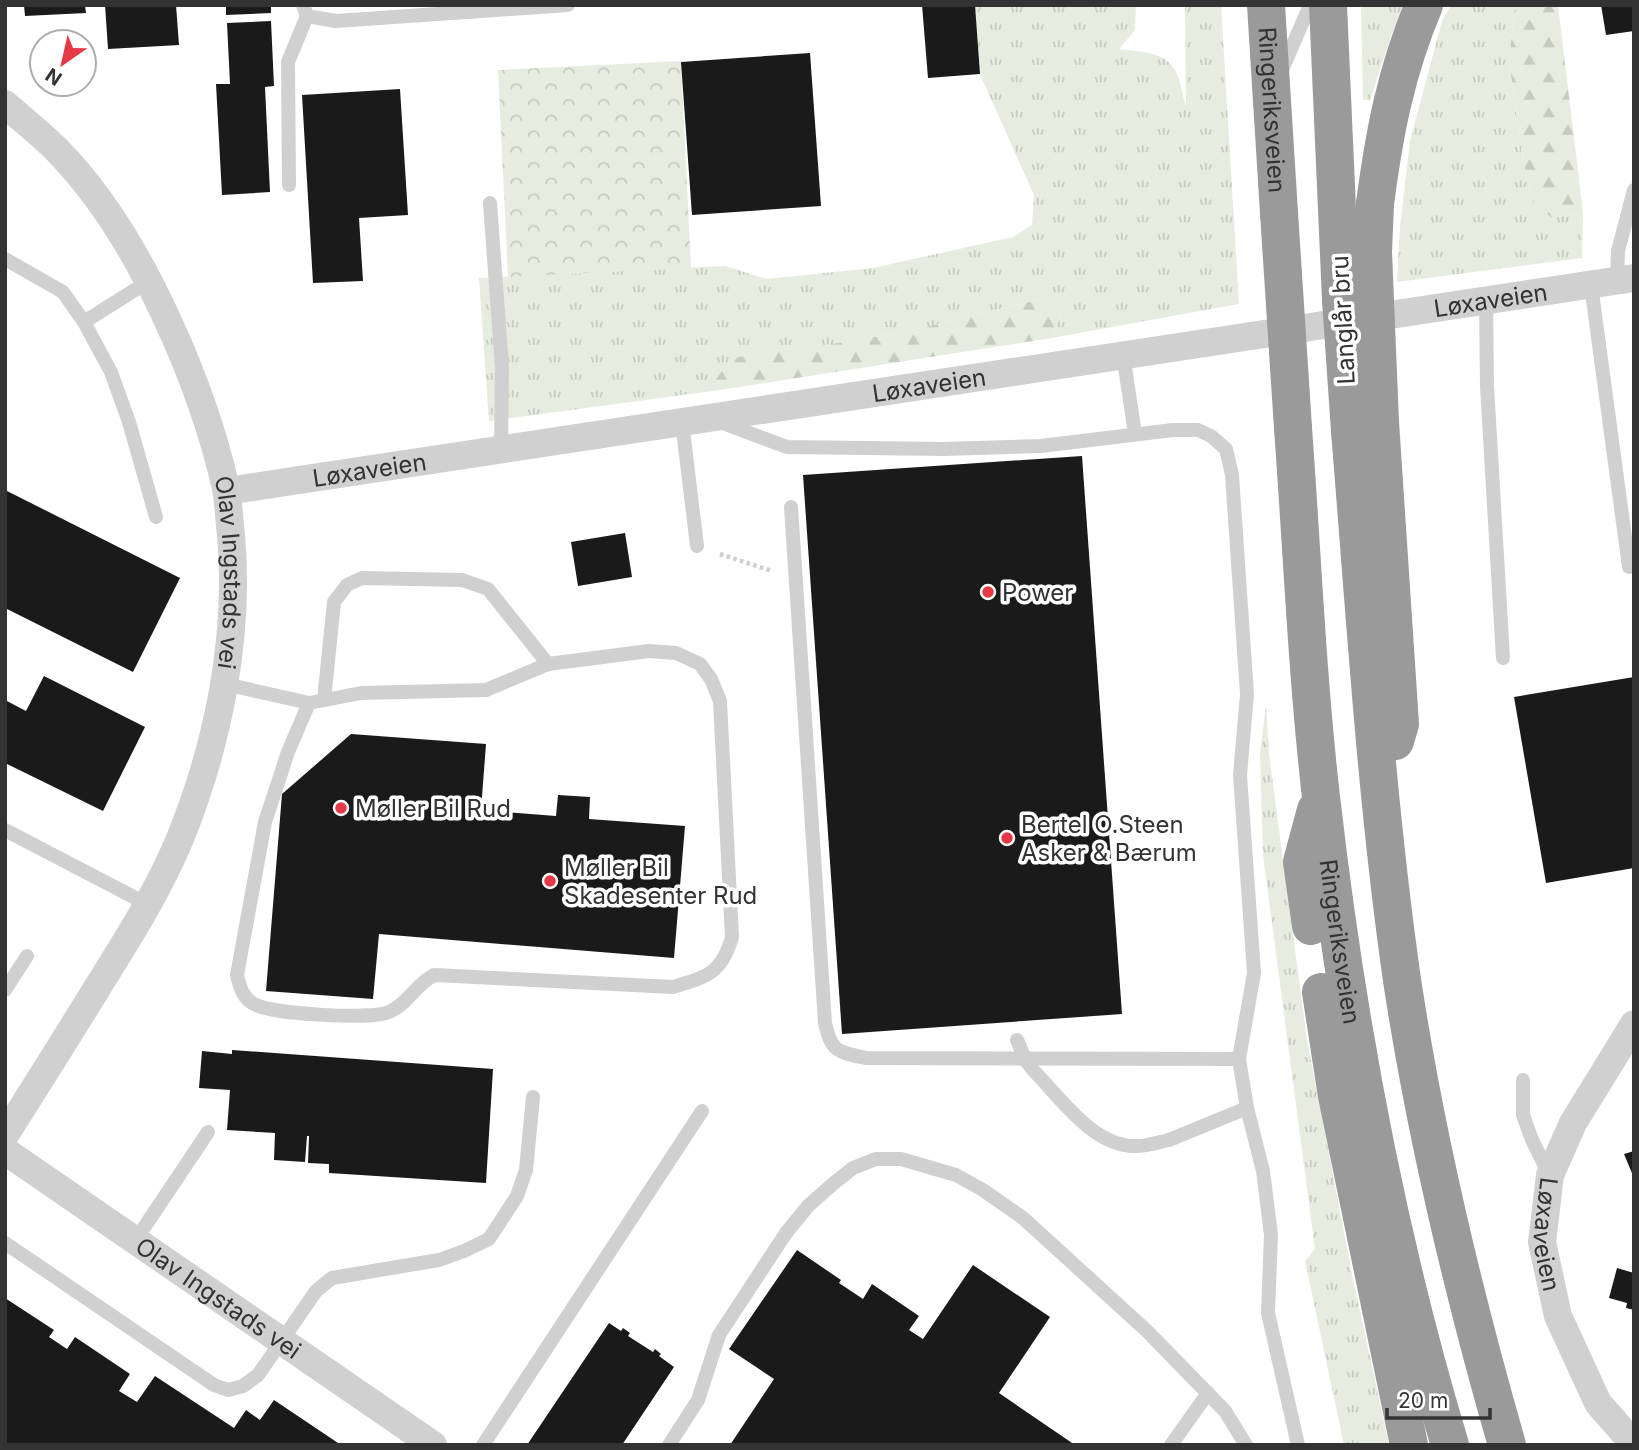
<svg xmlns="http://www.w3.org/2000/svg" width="1639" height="1450" font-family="Inter,sans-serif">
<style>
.grass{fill:url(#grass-tufts)}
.forest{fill:url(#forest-firs)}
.park{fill:url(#park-crowns)}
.building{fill:#1a1a1a}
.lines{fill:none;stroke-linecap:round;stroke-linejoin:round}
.path{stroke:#cdcdcd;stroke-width:4.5;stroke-dasharray:3.5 3.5;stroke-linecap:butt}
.service{stroke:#d0d0d0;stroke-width:14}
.minor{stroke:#d0d0d0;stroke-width:28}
.motorway{stroke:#9a9a9a;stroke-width:38}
.service-bridge{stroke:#d0d0d0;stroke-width:14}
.motorway-bridge{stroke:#9a9a9a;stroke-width:38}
.poi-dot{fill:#e63946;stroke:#fff;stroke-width:2.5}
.labels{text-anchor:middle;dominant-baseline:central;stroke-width:7;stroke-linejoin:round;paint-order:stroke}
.street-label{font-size:24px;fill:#333;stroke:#fff}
.poi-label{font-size:24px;fill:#333;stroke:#fff;text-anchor:start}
</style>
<defs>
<pattern id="grass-tufts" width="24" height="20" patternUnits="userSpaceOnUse" patternTransform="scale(1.75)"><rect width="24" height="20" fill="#e6ecdf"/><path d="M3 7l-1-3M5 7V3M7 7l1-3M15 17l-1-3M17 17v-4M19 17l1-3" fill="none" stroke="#c6cbc0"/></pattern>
<pattern id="forest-firs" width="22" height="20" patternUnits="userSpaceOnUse" patternTransform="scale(1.75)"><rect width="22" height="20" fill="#e6ecdf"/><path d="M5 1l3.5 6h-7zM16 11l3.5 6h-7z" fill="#c6cbc0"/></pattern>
<pattern id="park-crowns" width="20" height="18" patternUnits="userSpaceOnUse" patternTransform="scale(1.75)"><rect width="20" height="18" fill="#e6ecdf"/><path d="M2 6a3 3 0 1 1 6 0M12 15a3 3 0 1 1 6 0" fill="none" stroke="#c6cbc0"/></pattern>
</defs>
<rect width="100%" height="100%" fill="#fff"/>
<g class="grass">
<path d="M975 5H1136L1135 30 1119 49C1140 52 1166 51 1176 72 1181 82 1182 95 1186 106L1185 5H1221L1239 304 1052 338 1061 315 1049 297 905 332 838 343 716 379 720 390 489 421 479 278 725 266 766 279 873 268 1013 237 1032 225 1034 195 980 74Z"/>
<polygon points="1361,5 1405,5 1392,33 1370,100 1363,100"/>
<polygon points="1451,5 1515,5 1509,61 1523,161 1533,202 1552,218 1583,213 1582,258 1397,282 1400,227 1410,141 1442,21"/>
<polygon points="1266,704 1269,754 1307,1040 1353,1279 1389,1445 1344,1445 1305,1261 1315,1249 1263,855 1260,753"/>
</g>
<g class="forest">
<polygon points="1515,5 1558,5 1583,213 1552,218 1533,202 1523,161 1509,61"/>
<polygon points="1049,297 1061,315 1052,338 720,390 716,379 732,358 838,343 905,332"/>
</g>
<polygon class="park" points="681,61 691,268 508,277 498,70"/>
<g class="building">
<polygon points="24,5 85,5 86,13 25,16"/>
<polygon points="105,5 176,5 179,45 108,49"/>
<polygon points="226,5 271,5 271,13 226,15"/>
<polygon points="922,5 975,5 980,74 928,78"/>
<polygon points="1601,5 1634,5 1634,31 1606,35"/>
<polygon points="271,21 274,86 265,87 270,192 222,195 216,84 230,84 227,23"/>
<polygon points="810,53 821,206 692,215 681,62"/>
<polygon points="400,89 408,215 359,218 363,281 313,283 302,95"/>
<polygon points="1082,456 1122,1014 842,1034 803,475"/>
<polygon points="5,490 180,578 133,672 5,608"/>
<polygon points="625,533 632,577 578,586 571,542"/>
<polygon points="44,676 145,727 103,811 5,763 5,700 26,711"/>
<polygon points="1634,677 1634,868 1546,883 1514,697"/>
<polygon points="351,734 486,744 481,810 556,816 558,795 590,797 589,819 685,826 674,958 379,934 373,999 266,991 282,794"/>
<polygon points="232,1050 493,1069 486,1183 329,1173 329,1164 308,1163 309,1136 307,1136 305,1162 274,1160 275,1133 227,1130 230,1090 199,1088 202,1051 232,1054"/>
<polygon points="1634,1151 1634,1178 1624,1154"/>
<polygon points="797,1250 841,1280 839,1283 863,1299 872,1284 919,1316 909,1330 923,1339 973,1265 1050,1317 999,1393 1075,1445 730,1445 774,1379 729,1349"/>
<polygon points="1617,1268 1634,1273 1634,1310 1626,1308 1627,1303 1609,1298"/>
<polygon points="5,1298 54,1330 49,1337 67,1349 75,1337 130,1374 119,1391 137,1402 155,1376 234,1428 246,1410 260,1420 274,1400 341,1445 5,1445"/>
<polygon points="609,1323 621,1331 623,1328 630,1333 628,1336 653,1352 655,1349 661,1354 659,1356 674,1367 622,1445 527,1445"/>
</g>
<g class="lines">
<polyline class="path" points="720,554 772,571"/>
<g class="service">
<polyline points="303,5 307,16 336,21 568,5"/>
<polyline points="1282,70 1310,5"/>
<polyline points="289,185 288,62 307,16"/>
<polyline points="490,203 502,367 501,449"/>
<polyline points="5,259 63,292 84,322 111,372 129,422 156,517"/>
<polyline points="1617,280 1618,251 1634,190"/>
<polyline points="1591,285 1629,567"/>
<polyline points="1486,300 1487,386 1503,658"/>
<polyline points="84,322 149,281"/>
<polyline points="1123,354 1135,434"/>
<polyline points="682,422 697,546"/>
<polyline points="720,422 787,447 944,449 1041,446 1173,430 1198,430 1211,436 1226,449 1232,475 1247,694 1240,775 1254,973 1239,1059 1247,1108 1263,1171 1271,1235 1268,1313 1298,1445"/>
<path d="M791 507 825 1023C831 1052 838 1052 866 1058L1239 1059"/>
<path d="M225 684 309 703 361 693 486 690 548 664 649 651 676 653 700 664 711 679 720 701 732 937C722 973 707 977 673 987L434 975C415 985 407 1005 389 1012 372 1020 273 1014 256 1005 243 999 240 988 237 975L265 822 288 752 309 703"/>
<polyline points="324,700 334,602 347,585 362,578 462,580 488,589 548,664"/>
<polyline points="5,830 149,905"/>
<polyline points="5,990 27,956"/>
<polyline points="1523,1080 1523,1115 1532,1140 1549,1174"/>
<polyline points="1169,1140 1247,1108"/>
<polyline points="135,1241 208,1132"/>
<polyline points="5,1243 214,1385 228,1390 243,1386 258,1375 316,1291 332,1278 439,1260 464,1251 489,1239 517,1196 526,1170 533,1097"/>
<polyline points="483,1445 702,1111"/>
<polyline points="669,1445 698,1400 719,1335 786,1233 808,1206 834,1183 853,1168 876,1159 901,1159 956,1175 983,1190 1023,1218 1147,1331 1225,1411 1246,1445"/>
<polyline points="1171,1445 1208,1393"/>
</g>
<g class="minor">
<path id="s1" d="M5 104C22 119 41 134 57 150 105 199 139 258 167 319 192 373 213 430 226 489 229 504 229 520 231 535 240 637 218 746 179 841 157 893 127 940 97 988 67 1037 36 1086 5 1135"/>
<path id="s2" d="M227 491 1634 278"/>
<path id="s3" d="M1634 1024 1573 1123 1550 1175 1542 1242 1558 1316 1598 1403 1634 1444"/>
<path id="s4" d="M5 1151 433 1445"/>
</g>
<g class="motorway">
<path id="s5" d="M1266 5 1279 213"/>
<polyline points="1328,5 1341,300"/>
<path d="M1375 204C1384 134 1396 71 1424 5"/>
<polyline points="1380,422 1400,724 1395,741"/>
<path id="s6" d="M1293 428C1302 550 1307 675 1321 797 1346 1016 1386 1233 1450 1445"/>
<path d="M1350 431C1365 614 1376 798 1402 980 1426 1138 1463 1292 1507 1445"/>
<polyline points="1311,926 1302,862 1316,810"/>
<polyline points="1321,992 1337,1096 1409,1445"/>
</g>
<path class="service-bridge" d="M1017 1040 1026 1061 1034 1071C1061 1099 1095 1148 1137 1146 1147 1146 1159 1142 1169 1140"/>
<g class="motorway-bridge">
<polyline points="1375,204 1373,252 1380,422"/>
<polyline points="1279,213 1293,428"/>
<polyline points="1341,300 1350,431"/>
</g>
</g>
<g class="poi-dot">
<circle cx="988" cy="592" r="7"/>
<circle cx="341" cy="808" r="7"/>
<circle cx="1007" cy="838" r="7"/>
<circle cx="550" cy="881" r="7"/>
</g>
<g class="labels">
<g class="street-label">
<text stroke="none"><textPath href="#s5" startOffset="105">Ringeriksveien</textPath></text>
<text stroke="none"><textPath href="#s2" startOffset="1278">Løxaveien</textPath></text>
<text transform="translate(1343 320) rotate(-93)">Langlår bru</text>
<text stroke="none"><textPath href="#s2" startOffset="710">Løxaveien</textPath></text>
<text stroke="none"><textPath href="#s2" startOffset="144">Løxaveien</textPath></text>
<text stroke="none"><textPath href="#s1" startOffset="536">Olav Ingstads vei</textPath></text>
<text stroke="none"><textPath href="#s6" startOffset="516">Ringeriksveien</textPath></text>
<text stroke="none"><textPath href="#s3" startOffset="233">Løxaveien</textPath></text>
<text stroke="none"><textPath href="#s4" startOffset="259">Olav Ingstads vei</textPath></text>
</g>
<g class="poi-label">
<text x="1002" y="592">Power</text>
<text x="355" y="808">Møller Bil Rud</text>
<text x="1021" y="824">Bertel O.Steen<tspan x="1021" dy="28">Asker &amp; Bærum</tspan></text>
<text x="564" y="867">Møller Bil<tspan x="564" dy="28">Skadesenter Rud</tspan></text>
</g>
</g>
<rect width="1639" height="1450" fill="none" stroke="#333333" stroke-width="14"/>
<g transform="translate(63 63) rotate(214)"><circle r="33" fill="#ffffff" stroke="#adadad" stroke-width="2"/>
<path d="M0-5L12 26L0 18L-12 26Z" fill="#e63946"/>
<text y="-10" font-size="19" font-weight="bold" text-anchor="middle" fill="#333333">N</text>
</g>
<path d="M1387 1408v10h103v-10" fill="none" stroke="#333333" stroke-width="3.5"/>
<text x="1398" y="1408" font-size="21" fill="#333333" stroke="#ffffff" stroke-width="5" paint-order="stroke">20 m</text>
</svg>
